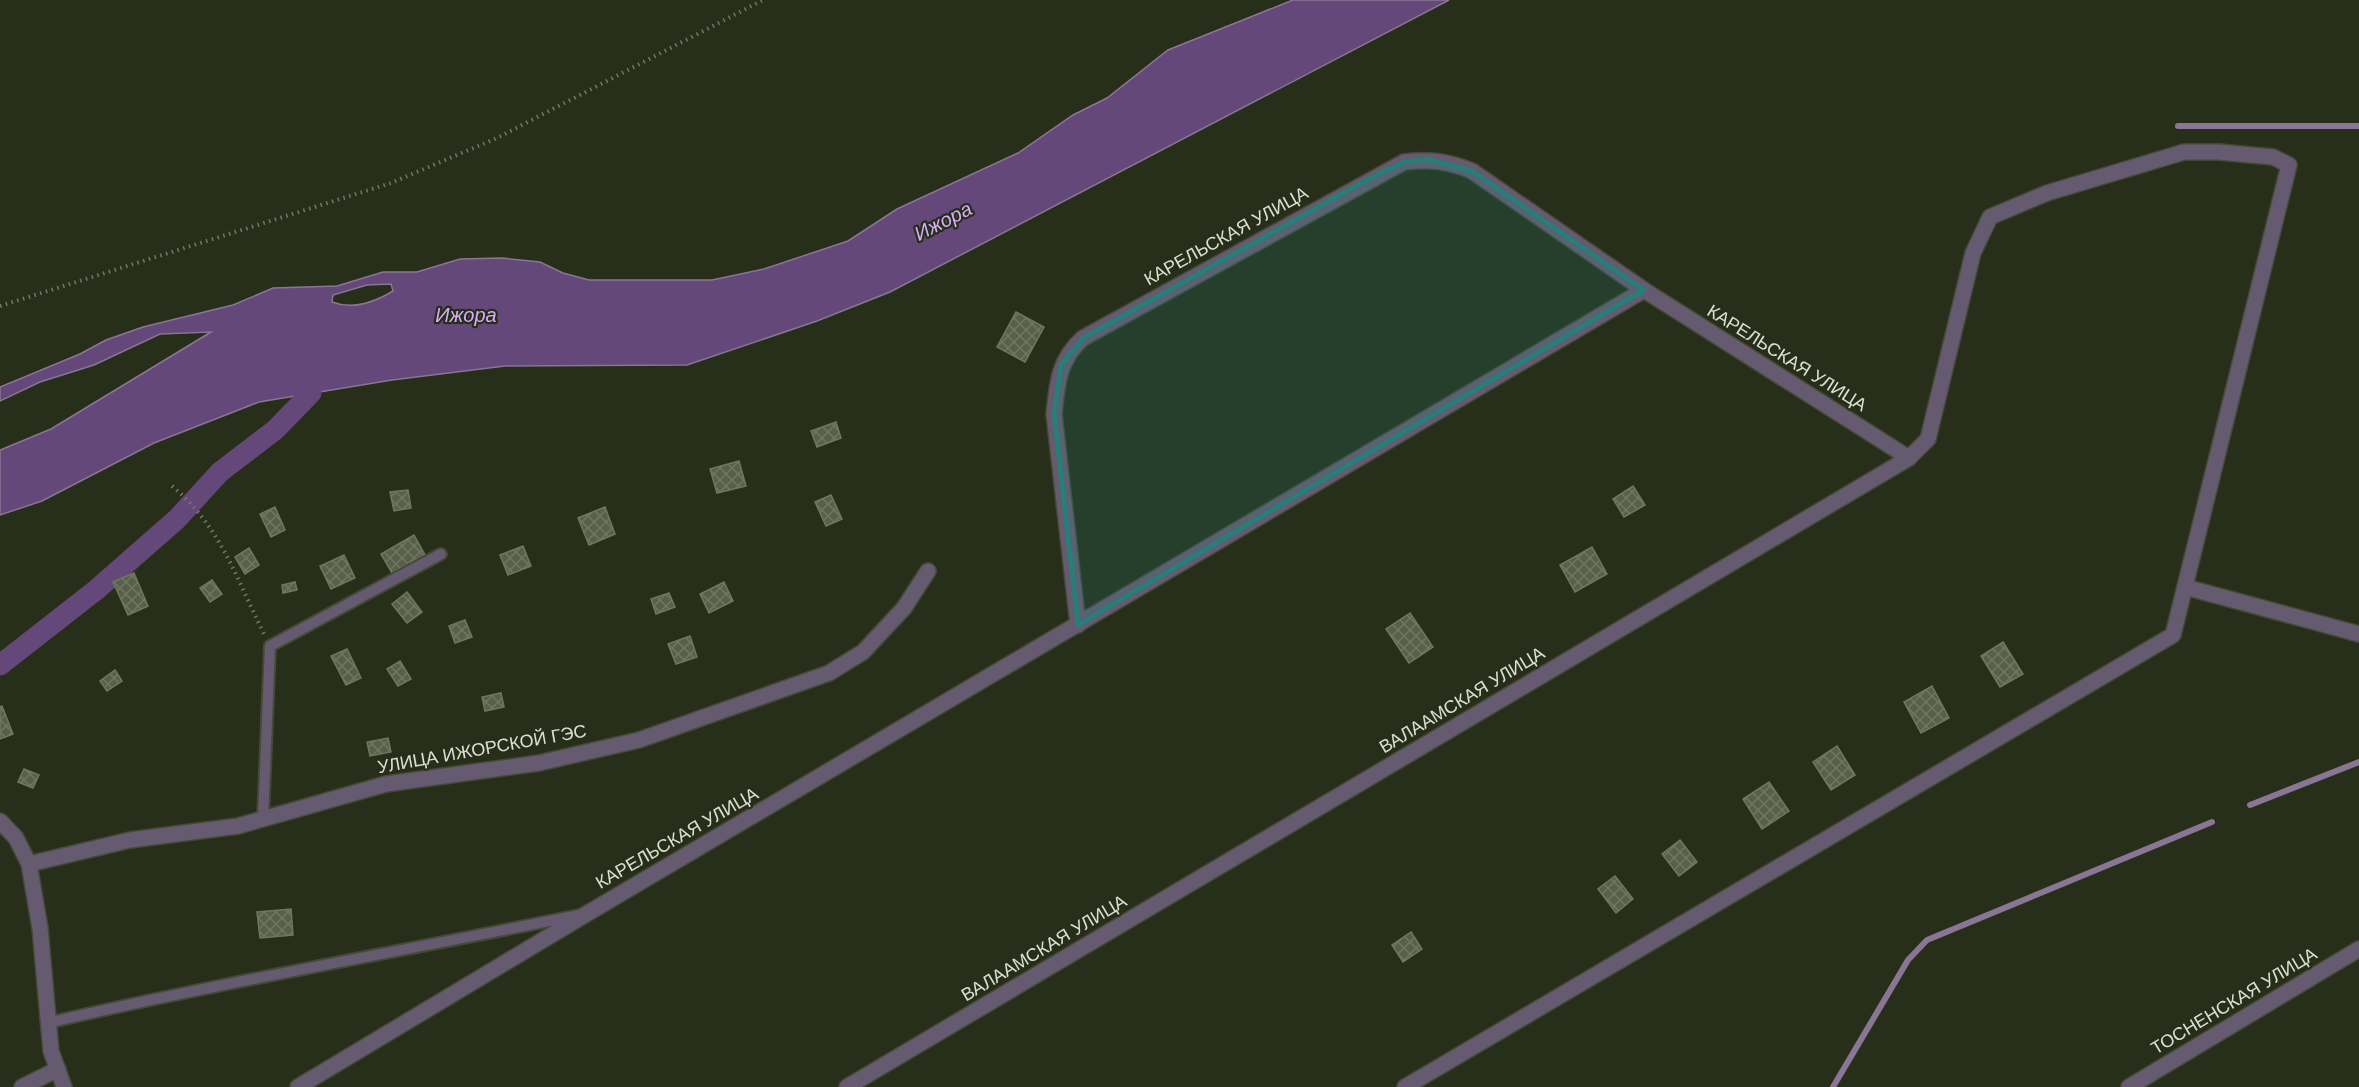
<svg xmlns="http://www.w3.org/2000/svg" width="2359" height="1087" font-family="Arial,sans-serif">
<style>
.water{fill:#64487a;stroke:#887694;stroke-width:1.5;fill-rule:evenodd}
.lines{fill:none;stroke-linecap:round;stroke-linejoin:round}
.stream{stroke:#887694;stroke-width:6}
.canal{stroke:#64487a;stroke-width:21}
.building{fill:url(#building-cross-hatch);stroke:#6f785f;stroke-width:1.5}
.lane-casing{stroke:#444a37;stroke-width:14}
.street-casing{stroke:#444a37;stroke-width:18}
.path{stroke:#737967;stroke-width:4;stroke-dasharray:1.5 4.5;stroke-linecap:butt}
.lane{stroke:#665a71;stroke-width:10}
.street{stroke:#665a71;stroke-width:15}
.marked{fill:#238178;fill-opacity:0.2;stroke:#238178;stroke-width:4.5;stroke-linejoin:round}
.labels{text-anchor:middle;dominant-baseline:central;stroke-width:4.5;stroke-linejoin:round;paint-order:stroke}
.street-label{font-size:18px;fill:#dbe0d2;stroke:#272e19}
.water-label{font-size:20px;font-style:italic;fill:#d8adfb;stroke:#272e19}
</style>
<defs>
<pattern id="building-cross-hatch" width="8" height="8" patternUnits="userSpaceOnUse" patternTransform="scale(1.5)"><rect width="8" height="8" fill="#586049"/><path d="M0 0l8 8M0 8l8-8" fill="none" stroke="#6f7662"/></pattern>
</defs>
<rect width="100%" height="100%" fill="#272e19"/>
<path class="water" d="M1293 0H1449L890 292 817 321 687 365 505 366 392 380 259 402 154 443 42 501 0 515V450L51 429 211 332 160 334 94 365 40 382 0 401V387L80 354 106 340 143 327 233 305 273 288 337 286 383 272H417L460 259 502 258 540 262 563 273 589 280H712L764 269 848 241 897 209 1018 153 1073 115 1107 98 1168 50ZM391 284 393 291C375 302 353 310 332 302L333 295 367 285Z"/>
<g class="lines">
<g class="stream">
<polyline points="2178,126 2359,126"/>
<polyline points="2250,805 2359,762"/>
<polyline points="1833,1087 1908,960 1927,940 2212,822"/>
</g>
<polyline class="canal" points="0,665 96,590 177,519 220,472 275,430 311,393"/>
</g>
<g class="building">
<polygon points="1016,312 1044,327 1025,362 997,347"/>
<polygon points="836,422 841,438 817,447 811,431"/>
<polygon points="739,461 746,486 717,493 710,469"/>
<polygon points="1633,486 1645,505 1624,517 1613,499"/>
<polygon points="408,490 411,508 394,511 390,492"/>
<polygon points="831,495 842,519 826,526 815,502"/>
<polygon points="275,507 285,530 271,537 260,514"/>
<polygon points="605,507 615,534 589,545 578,518"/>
<polygon points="414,535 425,555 392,573 381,554"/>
<polygon points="523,546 531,566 508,575 500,555"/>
<polygon points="1592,547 1607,574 1575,592 1560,565"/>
<polygon points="249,548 259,565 245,574 235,557"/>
<polygon points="344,555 355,578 331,589 320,566"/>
<polygon points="134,573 148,606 128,615 113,582"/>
<polygon points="212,580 222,594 210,602 200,588"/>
<polygon points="295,582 297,590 283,593 282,585"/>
<polygon points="724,582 733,601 709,613 700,594"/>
<polygon points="407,592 422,612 407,623 392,604"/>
<polygon points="669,593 675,607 656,614 651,599"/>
<polygon points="1410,613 1433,647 1409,663 1386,629"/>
<polygon points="465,620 472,637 455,643 449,626"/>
<polygon points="690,636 697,657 676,664 668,644"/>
<polygon points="2003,642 2023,674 2000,687 1981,656"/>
<polygon points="347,649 361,678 346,685 331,656"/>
<polygon points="400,661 411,679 398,686 387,669"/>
<polygon points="115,670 122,681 107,691 100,681"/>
<polygon points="1932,686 1949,718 1921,733 1904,702"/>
<polygon points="501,693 504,707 485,711 482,697"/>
<polygon points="2,706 13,734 0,739 0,707"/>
<polygon points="388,738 391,752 370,756 367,742"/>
<polygon points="1837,746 1855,775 1831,790 1813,762"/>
<polygon points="24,769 39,775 33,788 18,782"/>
<polygon points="1769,782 1789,811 1762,829 1743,799"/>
<polygon points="1680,840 1697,862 1679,876 1662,854"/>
<polygon points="1615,876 1633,899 1616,913 1598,889"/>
<polygon points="291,909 293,935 260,938 257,912"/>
<polygon points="1411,932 1422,949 1403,962 1392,945"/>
</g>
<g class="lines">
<g class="lane-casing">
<g id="lane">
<polyline points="263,819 270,646 441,554"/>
<path d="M47 1023C224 982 402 951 579 915"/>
</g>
</g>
<g class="street-casing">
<g id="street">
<polyline points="2185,587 2359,634"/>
<path d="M1078 625 1054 414C1057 383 1059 359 1083 338L1404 162C1430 159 1448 161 1472 171L1644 290 1909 458"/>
<polyline points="0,821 16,838 29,864 40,928 51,1051 64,1087"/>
<polyline points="29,864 130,840 238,826 386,784 539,763 639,740 829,673 863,652 904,608 928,571"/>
<polyline points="22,1087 58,1069"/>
<polyline points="298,1087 588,913 1644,290"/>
<polyline points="847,1087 1909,458 1928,439 1973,253 1990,217 2047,193 2184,152 2219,152 2273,157 2289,165 2173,635 1405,1087"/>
<polyline points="2129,1087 2359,949"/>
</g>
</g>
<g class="path">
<polyline points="0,306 391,183 497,138 763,0"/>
<path d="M172 486C221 527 236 578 264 634"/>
</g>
<use href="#lane" class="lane"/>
<use href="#street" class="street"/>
</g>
<path class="marked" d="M1428 159 1472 171 1644 290 1078 625 1054 414 1061 365 1083 338 1368 179 1404 162Z"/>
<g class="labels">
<g class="street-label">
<text transform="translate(1226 236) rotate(-29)">КАРЕЛЬСКАЯ УЛИЦА</text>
<text transform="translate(1787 358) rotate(32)">КАРЕЛЬСКАЯ УЛИЦА</text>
<text transform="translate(1462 700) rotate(-31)">ВАЛААМСКАЯ УЛИЦА</text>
<text transform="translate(482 749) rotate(-10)">УЛИЦА ИЖОРСКОЙ ГЭС</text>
<text transform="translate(677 838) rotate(-30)">КАРЕЛЬСКАЯ УЛИЦА</text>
<text transform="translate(1044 948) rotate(-31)">ВАЛААМСКАЯ УЛИЦА</text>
<text transform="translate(2234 1001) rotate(-31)">ТОСНЕНСКАЯ УЛИЦА</text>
</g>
<g class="water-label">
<text transform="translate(943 221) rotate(-27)">Ижора</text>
<text x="466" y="315">Ижора</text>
</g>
</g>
</svg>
